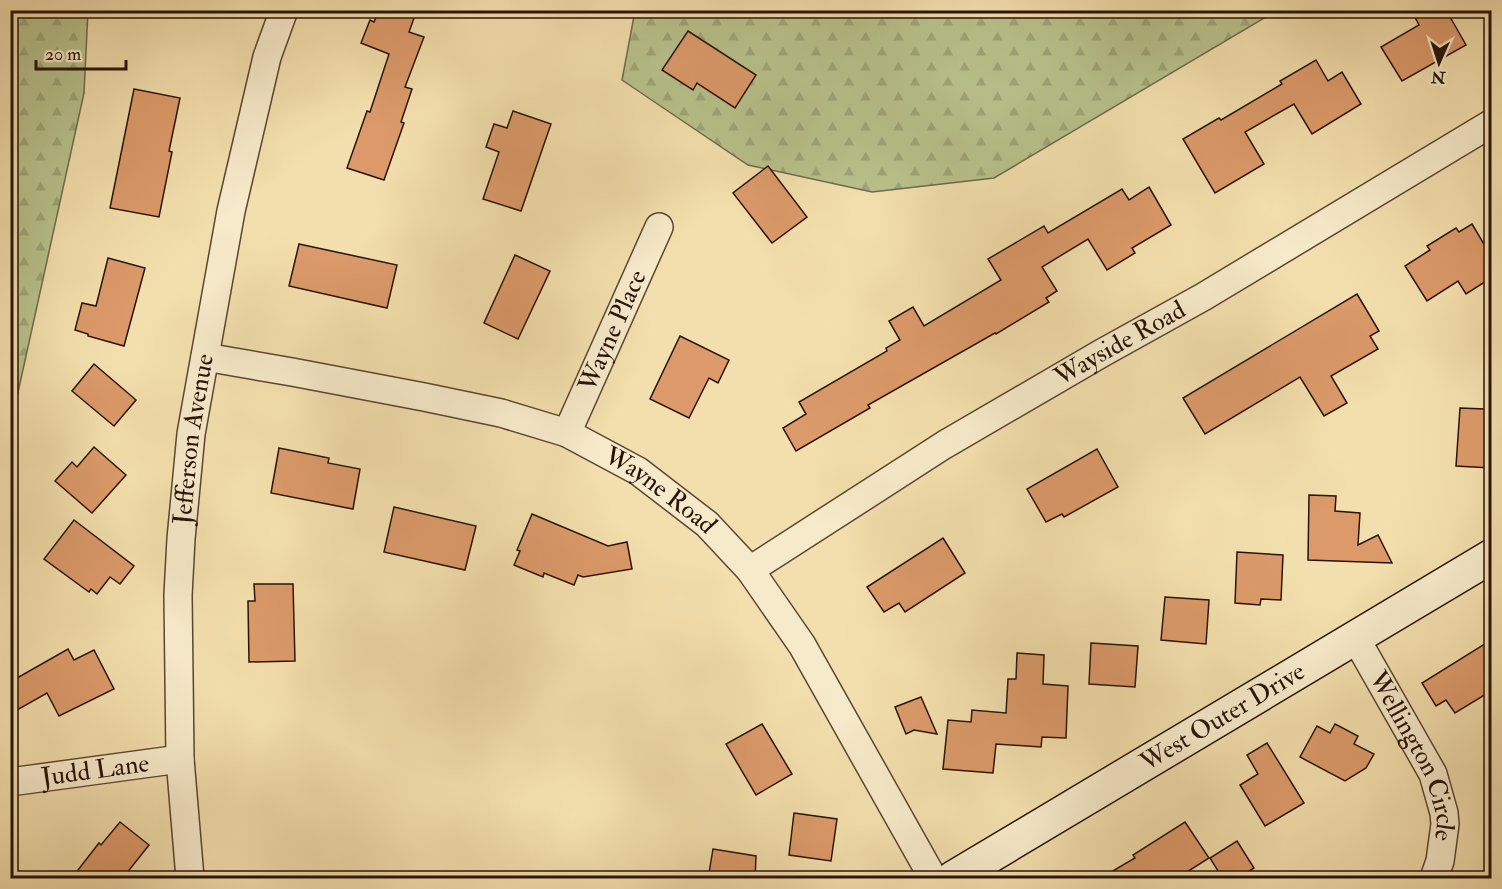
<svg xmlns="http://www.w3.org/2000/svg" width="1502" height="889" font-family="'IM FELL Double Pica',serif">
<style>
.forest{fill:url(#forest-firs);stroke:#706a4b;stroke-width:1.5}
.building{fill:#dc9a6a;stroke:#28130a;stroke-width:1.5}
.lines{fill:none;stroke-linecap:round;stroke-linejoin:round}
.street-casing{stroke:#5b4633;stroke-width:30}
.secondary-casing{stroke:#28130a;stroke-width:36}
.street{stroke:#f7eaca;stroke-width:27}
.secondary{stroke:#f7eaca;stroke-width:33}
.labels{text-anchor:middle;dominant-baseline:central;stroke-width:4.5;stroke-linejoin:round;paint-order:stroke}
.street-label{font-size:26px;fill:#28130a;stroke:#f7eaca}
</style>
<defs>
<pattern id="forest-firs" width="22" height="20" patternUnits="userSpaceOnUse" patternTransform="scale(1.5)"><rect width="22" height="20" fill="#b8c28c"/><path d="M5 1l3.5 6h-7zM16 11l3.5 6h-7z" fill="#9ea677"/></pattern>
</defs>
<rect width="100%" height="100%" fill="#f3dfad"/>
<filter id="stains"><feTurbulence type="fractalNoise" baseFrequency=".00333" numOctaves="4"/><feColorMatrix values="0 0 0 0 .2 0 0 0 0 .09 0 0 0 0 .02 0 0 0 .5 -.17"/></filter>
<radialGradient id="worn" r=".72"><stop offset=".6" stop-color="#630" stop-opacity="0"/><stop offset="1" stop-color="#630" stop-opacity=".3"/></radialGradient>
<g class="forest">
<polygon points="11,10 88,11 84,93 11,424"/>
<polygon points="635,11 1276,11 994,178 872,192 748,165 622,80"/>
</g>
<g class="building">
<polygon points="379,10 417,10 409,32 424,37 405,87 412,89 401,122 404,123 384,180 347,168 367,111 370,112 389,54 361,43 370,20 374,22"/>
<polygon points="1411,10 1446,10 1466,45 1402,81 1381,47 1419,25"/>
<polygon points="688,31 756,75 735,108 697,83 693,90 662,70"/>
<polygon points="1316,60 1328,81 1342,72 1361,104 1312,134 1294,104 1245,132 1264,164 1215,193 1183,139 1219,118 1221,120 1282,84 1280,81"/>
<polygon points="134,89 180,98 169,151 172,152 159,217 110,208"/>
<polygon points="513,111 551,124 521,211 483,199 499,152 486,147 494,124 507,128"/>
<polygon points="768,166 807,217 772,243 733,193"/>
<polygon points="1149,187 1171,225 1132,248 1135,253 1107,270 1088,239 1042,267 1057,291 1046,298 1049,302 996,334 995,333 868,405 870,408 796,451 783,428 806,414 799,402 887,351 886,348 900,340 889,321 913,307 924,326 1001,280 988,259 1044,226 1048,233 1122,189 1129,200"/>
<polygon points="1472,224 1491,256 1491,278 1466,294 1458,281 1427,301 1405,266 1430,250 1427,246 1456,228 1459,232"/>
<polygon points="299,244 397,265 387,308 289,286"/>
<polygon points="515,255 550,271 518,339 484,323"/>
<polygon points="108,258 145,268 124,346 88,336 88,334 75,330 82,303 96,306"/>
<polygon points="1357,294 1379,331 1370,336 1378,349 1331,376 1347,403 1324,416 1300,377 1205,434 1183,398"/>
<polygon points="680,336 729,360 718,383 709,378 689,418 650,399"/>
<polygon points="94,364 136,400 114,426 72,391"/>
<polygon points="1460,408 1485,409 1485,425 1491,425 1491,468 1456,466"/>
<polygon points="94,447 126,475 92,513 55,481 72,462 77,467"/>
<polygon points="279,448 329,458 328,463 360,469 353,509 271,493"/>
<polygon points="1097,449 1118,487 1064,517 1062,514 1046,522 1027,489"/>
<polygon points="1309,495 1336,496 1335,511 1360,513 1358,545 1378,535 1392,563 1308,560"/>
<polygon points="394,507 476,526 465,570 384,552"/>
<polygon points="532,514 608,546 627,542 632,569 583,577 578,575 574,585 544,573 543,577 514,565 520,551 517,550"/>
<polygon points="74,520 134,566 120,584 110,577 97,594 91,589 89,592 44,559"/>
<polygon points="943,538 965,573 905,612 899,603 884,612 867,587"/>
<polygon points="1237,552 1283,555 1281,600 1261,599 1260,605 1235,603"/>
<polygon points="254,584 293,584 295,661 249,662 248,601 255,601"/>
<polygon points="1165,597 1209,600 1206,644 1161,640"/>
<polygon points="1491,640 1491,691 1455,713 1446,700 1436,706 1422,683"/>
<polygon points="1091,643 1138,646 1135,687 1089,684"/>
<polygon points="68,649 74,660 94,650 114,689 59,716 47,693 10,714 10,682"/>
<polygon points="1017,653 1044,655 1043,684 1068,686 1066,738 1042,737 1041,747 996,744 993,773 943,769 948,720 971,722 972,710 1006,713 1008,679 1016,679"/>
<polygon points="921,697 937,734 914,730 906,734 895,707"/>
<polygon points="762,724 792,774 756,795 726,744"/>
<polygon points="1335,724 1358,736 1354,744 1374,754 1366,768 1345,781 1300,757 1317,726 1330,733"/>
<polygon points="1267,743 1304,803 1265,826 1240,785 1258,774 1247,755"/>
<polygon points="794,813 837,819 831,861 789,855"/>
<polygon points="120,822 149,845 122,879 71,879 99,843 101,845"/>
<polygon points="1185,822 1209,858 1176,879 1099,879 1135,858 1133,855"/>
<polygon points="1237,841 1254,868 1237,879 1223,879 1210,858"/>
<polygon points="713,849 756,856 755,879 708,879"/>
</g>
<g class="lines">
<g class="street-casing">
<g id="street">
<path id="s1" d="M205 357 292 372 424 397 501 413 567 433 638 471 707 524 750 570 802 645 933 878"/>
<path id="s2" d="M567 433 659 227"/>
<path id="s3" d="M750 570 944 445 1102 353 1203 297 1492 123"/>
<path id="s4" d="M1355 637 1433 774 1444 813 1445 824 1440 861 1434 878"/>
<path id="s5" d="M10 782 180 759"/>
<path id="s6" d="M190 878 180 759 178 595 181 539 191 434 231 211 267 57 284 10"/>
</g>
</g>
<g class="secondary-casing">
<g id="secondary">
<path id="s7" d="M953 878 1492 556"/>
</g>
</g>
<use href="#street" class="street"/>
<use href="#secondary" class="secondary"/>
</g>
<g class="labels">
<g class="street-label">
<text stroke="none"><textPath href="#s2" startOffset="112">Wayne Place</textPath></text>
<text stroke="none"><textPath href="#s3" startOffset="434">Wayside Road</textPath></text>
<text stroke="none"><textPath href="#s6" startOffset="440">Jefferson Avenue</textPath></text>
<text stroke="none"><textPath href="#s1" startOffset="480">Wayne Road</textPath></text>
<text stroke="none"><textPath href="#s7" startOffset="314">West Outer Drive</textPath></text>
<text stroke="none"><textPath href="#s4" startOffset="134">Wellington Circle</textPath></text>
<text stroke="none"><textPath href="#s5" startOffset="86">Judd Lane</textPath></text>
</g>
</g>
<rect width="1502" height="889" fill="none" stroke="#f3dfad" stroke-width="36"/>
<rect x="12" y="12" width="1478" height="865" fill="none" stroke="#28130a" stroke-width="3"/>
<rect x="18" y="18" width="1466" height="853" fill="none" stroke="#28130a" stroke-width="1.5"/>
<g transform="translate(1439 63) rotate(183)" stroke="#f7eaca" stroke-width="4.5" paint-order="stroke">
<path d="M0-4.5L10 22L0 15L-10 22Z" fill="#28130a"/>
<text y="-9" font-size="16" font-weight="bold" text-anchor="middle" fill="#28130a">N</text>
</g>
<path d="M36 60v9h90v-9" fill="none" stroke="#28130a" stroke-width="3"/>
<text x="45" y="60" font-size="18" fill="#28130a" stroke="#f7eaca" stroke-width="4.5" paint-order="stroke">20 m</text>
<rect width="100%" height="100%" filter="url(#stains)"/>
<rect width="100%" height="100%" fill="url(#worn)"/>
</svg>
